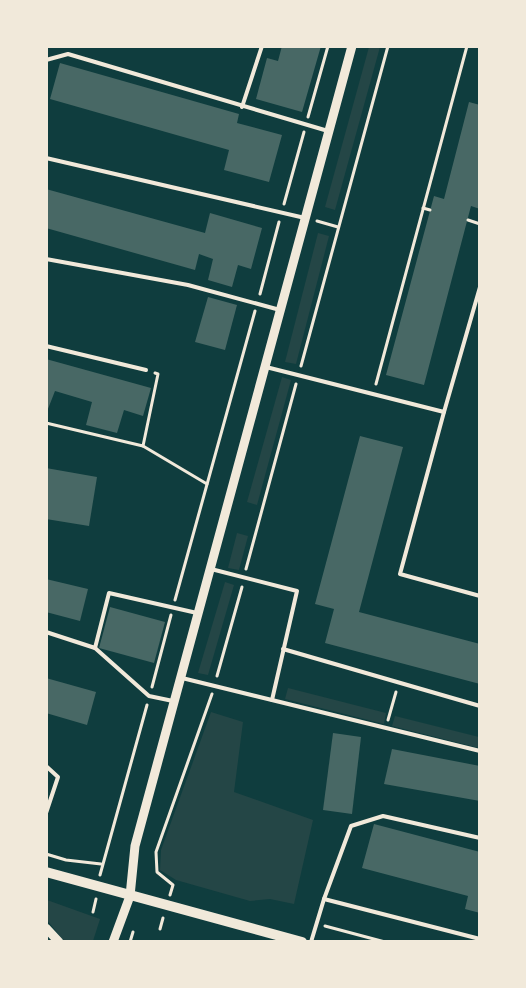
<svg xmlns="http://www.w3.org/2000/svg" width="526" height="988" font-family="'Noto Sans',sans-serif">
<style>
.green{fill:#244646}
.building{fill:#486865}
.lines{fill:none;stroke-linecap:round;stroke-linejoin:round}
.path{stroke:#f1e9da;stroke-width:3}
.service{stroke:#f1e9da;stroke-width:4}
.tertiary{stroke:#f1e9da;stroke-width:9}
.secondary{stroke:#f1e9da;stroke-width:10}
</style>
<rect width="100%" height="100%" fill="#0f3d3e"/>
<g class="green">
<polygon points="369,47 380,47 335,210 325,207"/>
<polygon points="318,233 329,236 296,364 285,362"/>
<polygon points="282,377 291,380 257,505 247,502"/>
<polygon points="237,533 248,536 239,570 228,568"/>
<polygon points="225,582 234,585 208,675 198,673"/>
<polygon points="288,688 386,713 384,724 285,699"/>
<polygon points="211,712 243,722 234,792 313,820 294,904 270,899 250,901 176,880 160,870 161,850"/>
<polygon points="395,716 479,737 479,748 392,726"/>
<polygon points="47,900 100,919 93,941 64,941 47,920"/>
</g>
<g class="building">
<polygon points="282,46 321,46 302,112 256,99 267,58 278,61"/>
<polygon points="60,63 239,114 237,123 282,135 269,182 224,170 229,150 50,99"/>
<polygon points="469,102 480,105 480,209 471,206 424,385 386,375 434,196 444,199"/>
<polygon points="46,189 205,233 210,213 262,228 251,269 238,265 232,287 208,280 213,259 199,254 195,270 46,228"/>
<polygon points="208,297 237,305 225,350 195,342"/>
<polygon points="46,359 151,388 143,416 124,410 117,433 86,425 92,402 55,391 46,414"/>
<polygon points="360,436 403,447 359,612 480,644 480,684 325,643 334,609 315,604"/>
<polygon points="46,468 97,477 89,526 46,519"/>
<polygon points="46,579 88,589 80,621 46,612"/>
<polygon points="110,607 165,622 154,663 99,648"/>
<polygon points="46,678 96,692 87,725 46,713"/>
<polygon points="333,733 361,737 352,814 323,810"/>
<polygon points="392,749 480,766 480,801 384,784"/>
<polygon points="374,824 480,852 480,913 465,909 468,896 362,868"/>
</g>
<g class="lines">
<g class="path">
<polyline points="308,117 328,46"/>
<polyline points="284,204 304,132"/>
<polyline points="423,208 430,210"/>
<polyline points="468,220 480,224"/>
<polyline points="317,221 338,227"/>
<polyline points="260,294 279,222"/>
<polyline points="301,366 388,46"/>
<polyline points="376,384 467,46"/>
<polyline points="46,423 143,446 158,374 155,373"/>
<polyline points="143,446 207,484"/>
<polyline points="246,569 296,384"/>
<polyline points="175,600 255,311"/>
<polyline points="217,676 242,587"/>
<polyline points="152,687 171,615"/>
<polyline points="388,720 396,692"/>
<polyline points="46,854 66,860 101,864"/>
<polyline points="100,875 147,705"/>
<polyline points="170,895 173,885 157,872 156,852 212,694"/>
<polyline points="93,912 96,899"/>
<polyline points="325,926 385,942"/>
<polyline points="160,929 163,918"/>
<polyline points="130,942 133,932"/>
</g>
<g class="service">
<polyline points="46,60 68,54 328,131"/>
<polyline points="242,107 262,46"/>
<polyline points="46,158 305,218"/>
<polyline points="46,259 188,285 280,310"/>
<polyline points="46,346 146,370"/>
<polyline points="266,367 444,412 480,287"/>
<polyline points="444,412 400,574 480,596"/>
<polyline points="211,569 297,591 272,700"/>
<polyline points="46,632 95,648 109,593 197,613"/>
<polyline points="95,648 149,696 173,701"/>
<polyline points="283,649 480,706"/>
<polyline points="182,678 480,751"/>
<polyline points="46,766 58,777 46,813"/>
<polyline points="324,899 351,826 383,816 480,838"/>
<polyline points="311,942 324,899 480,939"/>
</g>
<g class="tertiary">
<polyline points="46,928 59,942"/>
<polyline points="113,942 130,896 135,846 352,46"/>
</g>
<polyline class="secondary" points="46,872 302,942"/>
</g>
<rect width="526" height="988" fill="none" stroke="#f1e9da" stroke-width="96"/>
</svg>
